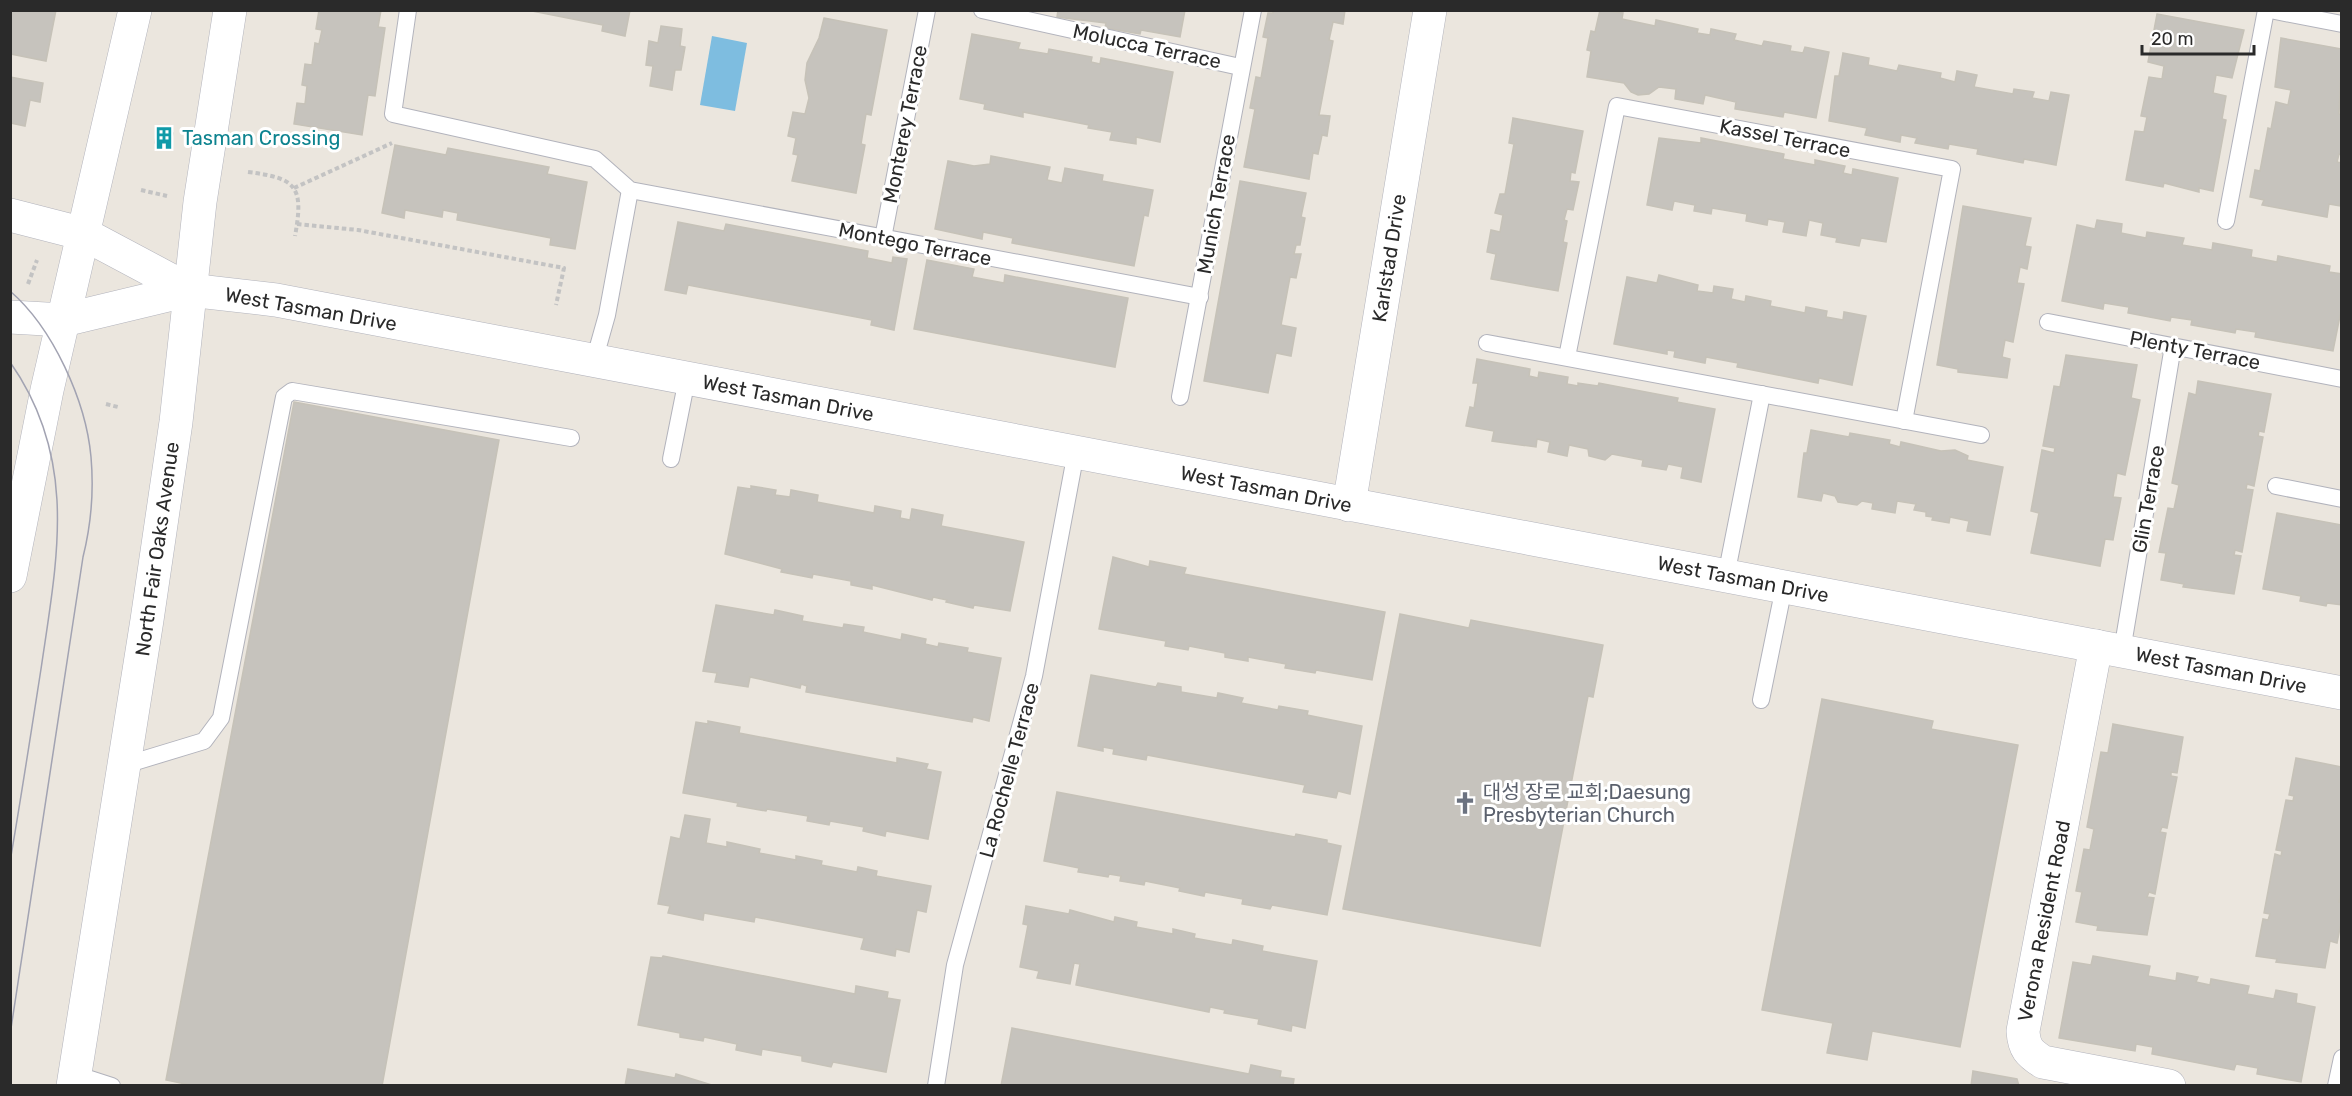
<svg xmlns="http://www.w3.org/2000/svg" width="2352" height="1096" font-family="Rubik,'Noto Sans KR',sans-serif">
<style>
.water{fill:#7ebde0}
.building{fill:#c6c3bd;stroke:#c6c2b8;stroke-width:1.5}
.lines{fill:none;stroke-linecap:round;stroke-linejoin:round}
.lane-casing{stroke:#b2b3bc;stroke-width:18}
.street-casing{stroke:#b2b3bc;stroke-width:34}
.secondary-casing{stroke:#b2b3bc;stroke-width:34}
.path{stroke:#c3c3c3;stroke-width:4;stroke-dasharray:4.5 3;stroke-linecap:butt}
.lane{stroke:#fff;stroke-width:16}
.street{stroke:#fff;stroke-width:33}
.secondary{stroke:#fff;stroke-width:33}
.tram{stroke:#a2a3b2;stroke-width:1.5}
.labels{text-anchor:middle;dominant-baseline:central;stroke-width:6;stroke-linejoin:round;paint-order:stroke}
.street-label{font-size:20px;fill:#2a2a2a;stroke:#fff}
.culture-label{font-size:20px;fill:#0d838f;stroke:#fff;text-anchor:start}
.worship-label{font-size:20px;fill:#5b616d;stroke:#fff;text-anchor:start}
</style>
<rect width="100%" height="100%" fill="#ebe6de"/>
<polygon class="water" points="712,36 747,43 735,111 700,105"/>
<g class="building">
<polygon points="10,10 56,10 46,61 10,54"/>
<polygon points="319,10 381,10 378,27 385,28 375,96 368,95 362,135 294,124 297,103 305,104 307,86 302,85 305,64 312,65 315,43 319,44 322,30 316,29"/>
<polygon points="527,10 630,10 625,36 602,31 603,25"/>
<polygon points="1058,10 1185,10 1180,37 1141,30 1140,34 1105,28 1106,23 1057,17"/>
<polygon points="1273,10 1345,10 1343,24 1333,22 1329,40 1333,41 1319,115 1330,116 1327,136 1322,135 1318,154 1313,153 1309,179 1244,167 1255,109 1250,108 1256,77 1261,78 1268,38 1263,37 1268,13 1273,13"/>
<polygon points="1600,10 1623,13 1622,19 1655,26 1656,20 1698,29 1697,33 1710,35 1711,29 1736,34 1734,40 1762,46 1764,41 1791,46 1790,51 1803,53 1805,47 1829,52 1816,118 1784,112 1783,117 1735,109 1736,102 1705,95 1703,104 1675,99 1676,89 1659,87 1649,94 1638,95 1631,92 1624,83 1587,77 1591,51 1587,50 1591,31 1595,32"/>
<polygon points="2157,14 2244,30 2232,78 2216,75 2213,93 2226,96 2222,119 2226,120 2213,191 2199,188 2199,192 2164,183 2163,187 2126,180 2135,131 2144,132 2147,117 2141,116 2149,77 2162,79 2164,66 2148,62"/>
<polygon points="824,18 887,30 871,115 866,114 861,144 865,145 856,193 792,181 798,155 793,154 796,138 788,136 793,112 805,114 809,98 805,80 807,63 819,38"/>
<polygon points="661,26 682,29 680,46 685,47 681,70 675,70 672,90 650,86 653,66 646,65 649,41 658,43"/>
<polygon points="972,34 1020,43 1018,49 1048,54 1049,49 1092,57 1091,62 1100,64 1101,58 1173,72 1160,142 1136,137 1136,144 1110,140 1112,132 1088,128 1089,125 1023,112 1023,117 984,109 985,104 960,99"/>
<polygon points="2281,38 2342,49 2339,114 2342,115 2342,155 2339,154 2337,162 2342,163 2342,197 2340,206 2329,204 2327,217 2262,205 2264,200 2250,197 2255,170 2260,171 2268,128 2271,129 2276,102 2288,105 2291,90 2275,87"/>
<polygon points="1843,53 1869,58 1868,65 1897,71 1899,65 1941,73 1940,78 1955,82 1957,71 1977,75 1974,87 2013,94 2014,89 2034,92 2032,98 2049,101 2051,92 2069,95 2056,165 2024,159 2023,163 1977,154 1978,149 1949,144 1948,149 1915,143 1917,138 1901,135 1900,142 1865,135 1867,128 1829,121 1835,76 1839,76"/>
<polygon points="10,77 43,83 40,102 30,100 25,126 10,123"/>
<polygon points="1513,118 1583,131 1575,173 1571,172 1570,181 1579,182 1573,210 1567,209 1564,220 1567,221 1563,242 1567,243 1558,291 1491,279 1496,254 1487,252 1491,230 1500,232 1503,215 1495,213 1500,194 1505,194 1514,144 1509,143"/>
<polygon points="157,130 173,133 170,146 155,143"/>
<polygon points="1659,138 1701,143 1701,138 1784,154 1783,159 1815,165 1815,160 1845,166 1843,173 1852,175 1853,169 1898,178 1886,242 1861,238 1859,246 1836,242 1837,238 1821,235 1823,223 1809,220 1806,236 1783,232 1785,222 1768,219 1767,225 1746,221 1747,214 1712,208 1711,214 1694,211 1695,205 1674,201 1672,210 1647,205"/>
<polygon points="395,145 446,155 448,148 549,167 547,174 587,182 575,249 550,245 551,238 457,220 458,213 443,210 442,217 405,210 404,218 382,213"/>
<polygon points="991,156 1050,167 1047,180 1062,183 1065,168 1103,175 1102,181 1153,190 1148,216 1144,215 1134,266 1012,243 1013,238 983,232 982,239 935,229 948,161 974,166 990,164"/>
<polygon points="1240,181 1306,193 1301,217 1305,218 1300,245 1296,245 1294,254 1301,254 1296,278 1290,277 1281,325 1296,328 1291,356 1276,353 1268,393 1204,381"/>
<polygon points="1963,206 2031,218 2025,246 2031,247 2027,269 2020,267 2017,283 2024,284 2013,342 2005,340 2002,357 2010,359 2007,378 1958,372 1958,369 1937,365"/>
<polygon points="2097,220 2122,224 2121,233 2146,238 2147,232 2184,238 2182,245 2212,250 2213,243 2252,250 2251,257 2277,262 2278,256 2330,266 2329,272 2342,274 2342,306 2333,351 2255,337 2256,332 2236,329 2235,333 2191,325 2192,320 2171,317 2170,321 2128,313 2129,307 2104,303 2103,309 2062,301 2077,225 2095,229"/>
<polygon points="678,222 724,231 726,224 868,251 867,258 892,263 893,257 907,259 894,330 871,325 872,320 688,285 686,294 665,290"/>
<polygon points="927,260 974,269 972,277 1004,283 1005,275 1128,298 1115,367 914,329"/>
<polygon points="1659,275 1698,285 1697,291 1713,293 1714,286 1733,289 1731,299 1745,302 1746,296 1771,301 1770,306 1805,313 1806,307 1827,311 1826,317 1843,320 1844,312 1866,316 1852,385 1819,378 1818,383 1737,367 1738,363 1706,357 1705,363 1674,357 1675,351 1667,350 1667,354 1614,344 1627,277 1657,283"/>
<polygon points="2066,355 2137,365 2131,398 2140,400 2125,475 2117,473 2113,497 2121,498 2113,540 2105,539 2100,566 2031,553 2039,513 2031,511 2042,450 2054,453 2055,448 2043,446 2054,386 2060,387"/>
<polygon points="1477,359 1530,369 1529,376 1538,378 1539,372 1568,377 1567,384 1578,386 1578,383 1598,386 1599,383 1678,398 1677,402 1715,409 1701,482 1681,478 1683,467 1668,464 1666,470 1642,466 1643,460 1612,454 1605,460 1589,456 1588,449 1569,445 1567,456 1548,452 1550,442 1537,439 1536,447 1492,441 1494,431 1466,426 1470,407 1474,408 1478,383 1473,383"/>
<polygon points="2198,381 2271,394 2264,432 2259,431 2258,436 2263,437 2254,486 2247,484 2246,489 2253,490 2242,552 2235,550 2234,555 2241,556 2234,594 2183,587 2184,584 2161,580 2166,553 2159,552 2168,508 2174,509 2179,485 2172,483 2189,393 2196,395"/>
<polygon points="294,402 499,440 382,1086 195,1086 166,1080"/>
<polygon points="1811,430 1849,437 1850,433 1890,440 1889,444 1900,447 1901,442 1941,451 1955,450 1968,456 1967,460 2003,467 1990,535 1967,531 1969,521 1950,517 1949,523 1932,520 1933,517 1926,516 1926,512 1914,510 1916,504 1897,501 1895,513 1872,509 1873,503 1862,501 1857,505 1838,502 1835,496 1823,493 1821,501 1798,497 1804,453 1807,453"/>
<polygon points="751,486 776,490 775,495 790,497 791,490 818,495 817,502 874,513 875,506 901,511 900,518 910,520 912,509 943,515 941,526 1024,542 1010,611 974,605 973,608 946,602 947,600 933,597 932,600 872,585 872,589 851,585 851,581 813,574 812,578 781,572 782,569 725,554 738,487 751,489"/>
<polygon points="2277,513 2342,525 2342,605 2327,603 2326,606 2300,601 2301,596 2263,589"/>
<polygon points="1113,557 1149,567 1150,561 1186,568 1184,574 1385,612 1372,680 1316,670 1315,673 1285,668 1286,664 1248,657 1248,661 1225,657 1225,653 1189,646 1188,650 1165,646 1166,641 1099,629"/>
<polygon points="716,605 774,615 775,610 803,616 802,621 843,628 844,624 864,627 863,632 901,640 902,634 926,639 925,644 938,647 939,643 968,648 967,652 1001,658 989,721 973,717 972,722 806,692 807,686 801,684 800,688 750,677 748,687 715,682 717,673 703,671"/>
<polygon points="1400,614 1469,628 1471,620 1603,645 1593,697 1588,696 1540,946 1343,909"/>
<polygon points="1091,675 1156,687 1158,683 1181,687 1181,692 1217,698 1218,693 1243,698 1241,703 1278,710 1279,706 1308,711 1307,715 1362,726 1350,794 1338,791 1336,798 1303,792 1305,785 1147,755 1146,760 1113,754 1114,749 1103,747 1103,751 1078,746"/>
<polygon points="1822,699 1933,721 1931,729 2018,745 1960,1047 1872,1031 1867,1060 1827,1053 1833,1023 1762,1010"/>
<polygon points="708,721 740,727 739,733 897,763 897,758 928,764 926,769 941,772 928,839 886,831 885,836 863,831 864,827 830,821 829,825 807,821 808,816 767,809 766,811 737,806 738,803 683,793 696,722 708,724"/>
<polygon points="2113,724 2183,737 2177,773 2171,772 2171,776 2177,777 2167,828 2162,827 2160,832 2166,833 2155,894 2149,892 2147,897 2154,898 2147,935 2097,930 2098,926 2076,922 2082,892 2076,891 2084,849 2090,850 2094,829 2087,827 2101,752 2108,753"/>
<polygon points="2296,758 2342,767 2342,890 2339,902 2342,903 2342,918 2337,943 2330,941 2325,968 2276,962 2277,959 2256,956 2263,919 2268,920 2270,914 2264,913 2275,854 2281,856 2282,851 2276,850 2286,800 2293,801 2294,796 2289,795"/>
<polygon points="1057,792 1295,837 1296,834 1327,840 1327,843 1341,846 1327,915 1272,905 1270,909 1242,904 1243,899 1205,892 1204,896 1179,891 1180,888 1145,881 1144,885 1120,881 1121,876 1109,874 1108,877 1078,872 1079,868 1044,861"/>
<polygon points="685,815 710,819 706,843 727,847 727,842 760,849 759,853 796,860 796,856 822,861 821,865 857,872 858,867 877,871 876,876 931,886 926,912 917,910 909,952 896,949 895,956 861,949 864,938 755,917 754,922 704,913 703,920 668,913 670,906 658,904 671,837 680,839"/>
<polygon points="1026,906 1069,914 1070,910 1114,922 1115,917 1137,922 1136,927 1173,934 1173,929 1195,934 1194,938 1232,945 1233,940 1263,946 1262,951 1317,961 1305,1028 1292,1025 1291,1031 1258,1024 1259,1019 1224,1013 1225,1010 1210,1007 1209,1012 1076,985 1080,964 1074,963 1070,984 1037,978 1039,971 1020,967 1028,925 1023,924"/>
<polygon points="663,956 855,994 856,986 888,992 887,998 900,1000 886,1072 833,1062 831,1067 802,1061 802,1056 762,1049 761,1055 736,1050 737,1044 704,1037 703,1041 680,1037 680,1033 638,1025 651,957 662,958"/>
<polygon points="2093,956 2150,966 2148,976 2176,981 2177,973 2198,977 2196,982 2210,985 2211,979 2249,986 2247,994 2274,999 2276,990 2297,994 2296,1003 2315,1007 2301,1082 2257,1074 2258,1068 2236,1064 2234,1070 2152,1054 2153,1047 2136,1044 2135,1051 2059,1038 2073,962 2091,965"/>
<polygon points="1012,1028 1249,1074 1251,1065 1281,1071 1280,1077 1294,1079 1293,1086 1001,1086"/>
<polygon points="628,1069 675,1078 676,1074 715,1086 625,1086"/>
<polygon points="1973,1071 2017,1079 2019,1086 1971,1086"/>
</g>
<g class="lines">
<g class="lane-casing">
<g id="lane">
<polyline points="408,10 393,114 595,159 630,190 1200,297"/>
<polyline points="982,10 1240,67"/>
<polyline points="2270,10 2342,24"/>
<polyline points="2226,221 2266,10"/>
<polyline points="883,238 927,10"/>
<polyline points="2048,322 2342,379"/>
<polyline points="1487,343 1981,435"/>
<polyline points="1567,357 1617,106 1952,169 1904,421"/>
<polyline points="594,361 607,315 630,190"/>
<polyline points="1180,397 1253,10"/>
<polyline points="671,459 687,379"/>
<polyline points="2276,486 2342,499"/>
<polyline points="1726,576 1762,394"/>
<polyline points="2122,651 2173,346"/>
<polyline points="1761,700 1784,587"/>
<polyline points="125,765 204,741 221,718 284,397 292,391 571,438"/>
<polyline points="75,1074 112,1086"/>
<polyline points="936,1086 955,965 1034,676 1076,452"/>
<polyline points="2336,1086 2342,1058"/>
</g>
</g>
<g class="street-casing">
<g id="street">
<polyline points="1349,505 1430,10"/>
<path d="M2096 646 2023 1031C2024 1048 2029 1053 2043 1062L2169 1086"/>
</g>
</g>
<g class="secondary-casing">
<g id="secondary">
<polyline points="10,215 84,234 189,290 276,300 2342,693"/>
<polyline points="10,317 64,320 189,290"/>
<polyline points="10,576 47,390 135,10"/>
<polyline points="73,1086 147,620 176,422 200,202 230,10"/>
</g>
</g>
<g class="path">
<path d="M248 172C297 178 304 187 295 236"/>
<polyline points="294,188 392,143"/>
<polyline points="141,190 167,196"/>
<polyline points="297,224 358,230 564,268 556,305"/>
<polyline points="28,284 37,260"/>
<polyline points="106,404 118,407"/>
</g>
<use href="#lane" class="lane"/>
<use href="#street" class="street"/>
<use href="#secondary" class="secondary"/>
<g class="tram">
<path d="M10 291C53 328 86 401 91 457 94 491 91 525 83 557L10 1035"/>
<path d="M10 362C79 460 57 559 41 669 31 733 21 798 10 862"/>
</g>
</g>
<defs>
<g id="building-bare" transform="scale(1.8)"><path d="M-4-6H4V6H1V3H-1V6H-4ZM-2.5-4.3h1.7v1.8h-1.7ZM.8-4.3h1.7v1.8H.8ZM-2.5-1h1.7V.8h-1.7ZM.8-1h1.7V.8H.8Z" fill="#0f9aa8" stroke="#fff" stroke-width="2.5" paint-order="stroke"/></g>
<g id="church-bare" transform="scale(1.8)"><path d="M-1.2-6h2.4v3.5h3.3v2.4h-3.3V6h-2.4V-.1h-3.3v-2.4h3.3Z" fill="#6b7280" stroke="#fff" stroke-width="2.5" paint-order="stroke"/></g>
</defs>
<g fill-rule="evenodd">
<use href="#building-bare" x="164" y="138"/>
<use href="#church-bare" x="1465" y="803"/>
</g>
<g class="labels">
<g class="street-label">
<text transform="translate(1147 46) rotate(12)">Molucca Terrace</text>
<text transform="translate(905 124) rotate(-79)">Monterey Terrace</text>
<text transform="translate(1785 138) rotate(11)">Kassel Terrace</text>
<text transform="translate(1216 204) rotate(-80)">Munich Terrace</text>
<text transform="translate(915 244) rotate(11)">Montego Terrace</text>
<text transform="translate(1389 258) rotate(-81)">Karlstad Drive</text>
<text transform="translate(311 309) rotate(10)">West Tasman Drive</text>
<text transform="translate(2195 350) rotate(11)">Plenty Terrace</text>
<text transform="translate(788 398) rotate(11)">West Tasman Drive</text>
<text transform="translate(1266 489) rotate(11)">West Tasman Drive</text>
<text transform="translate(2148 499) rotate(-80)">Glin Terrace</text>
<text transform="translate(157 549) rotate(-82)">North Fair Oaks Avenue</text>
<text transform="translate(1743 579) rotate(11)">West Tasman Drive</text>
<text transform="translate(2221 670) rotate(11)">West Tasman Drive</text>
<text transform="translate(1009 770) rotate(-75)">La Rochelle Terrace</text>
<text transform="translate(2044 921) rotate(-79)">Verona Resident Road</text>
</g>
<g class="culture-label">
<text x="182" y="138">Tasman Crossing</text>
</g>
<g class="worship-label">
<text x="1483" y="792">대성 장로 교회;Daesung<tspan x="1483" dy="23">Presbyterian Church</tspan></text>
</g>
</g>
<rect width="2352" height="1096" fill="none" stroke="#2a2a2a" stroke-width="24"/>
<path d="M2142 45v9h112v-9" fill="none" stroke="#2a2a2a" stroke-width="3"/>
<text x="2151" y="45" font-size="18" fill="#2a2a2a" stroke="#ffffff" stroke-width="4.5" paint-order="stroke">20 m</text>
</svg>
